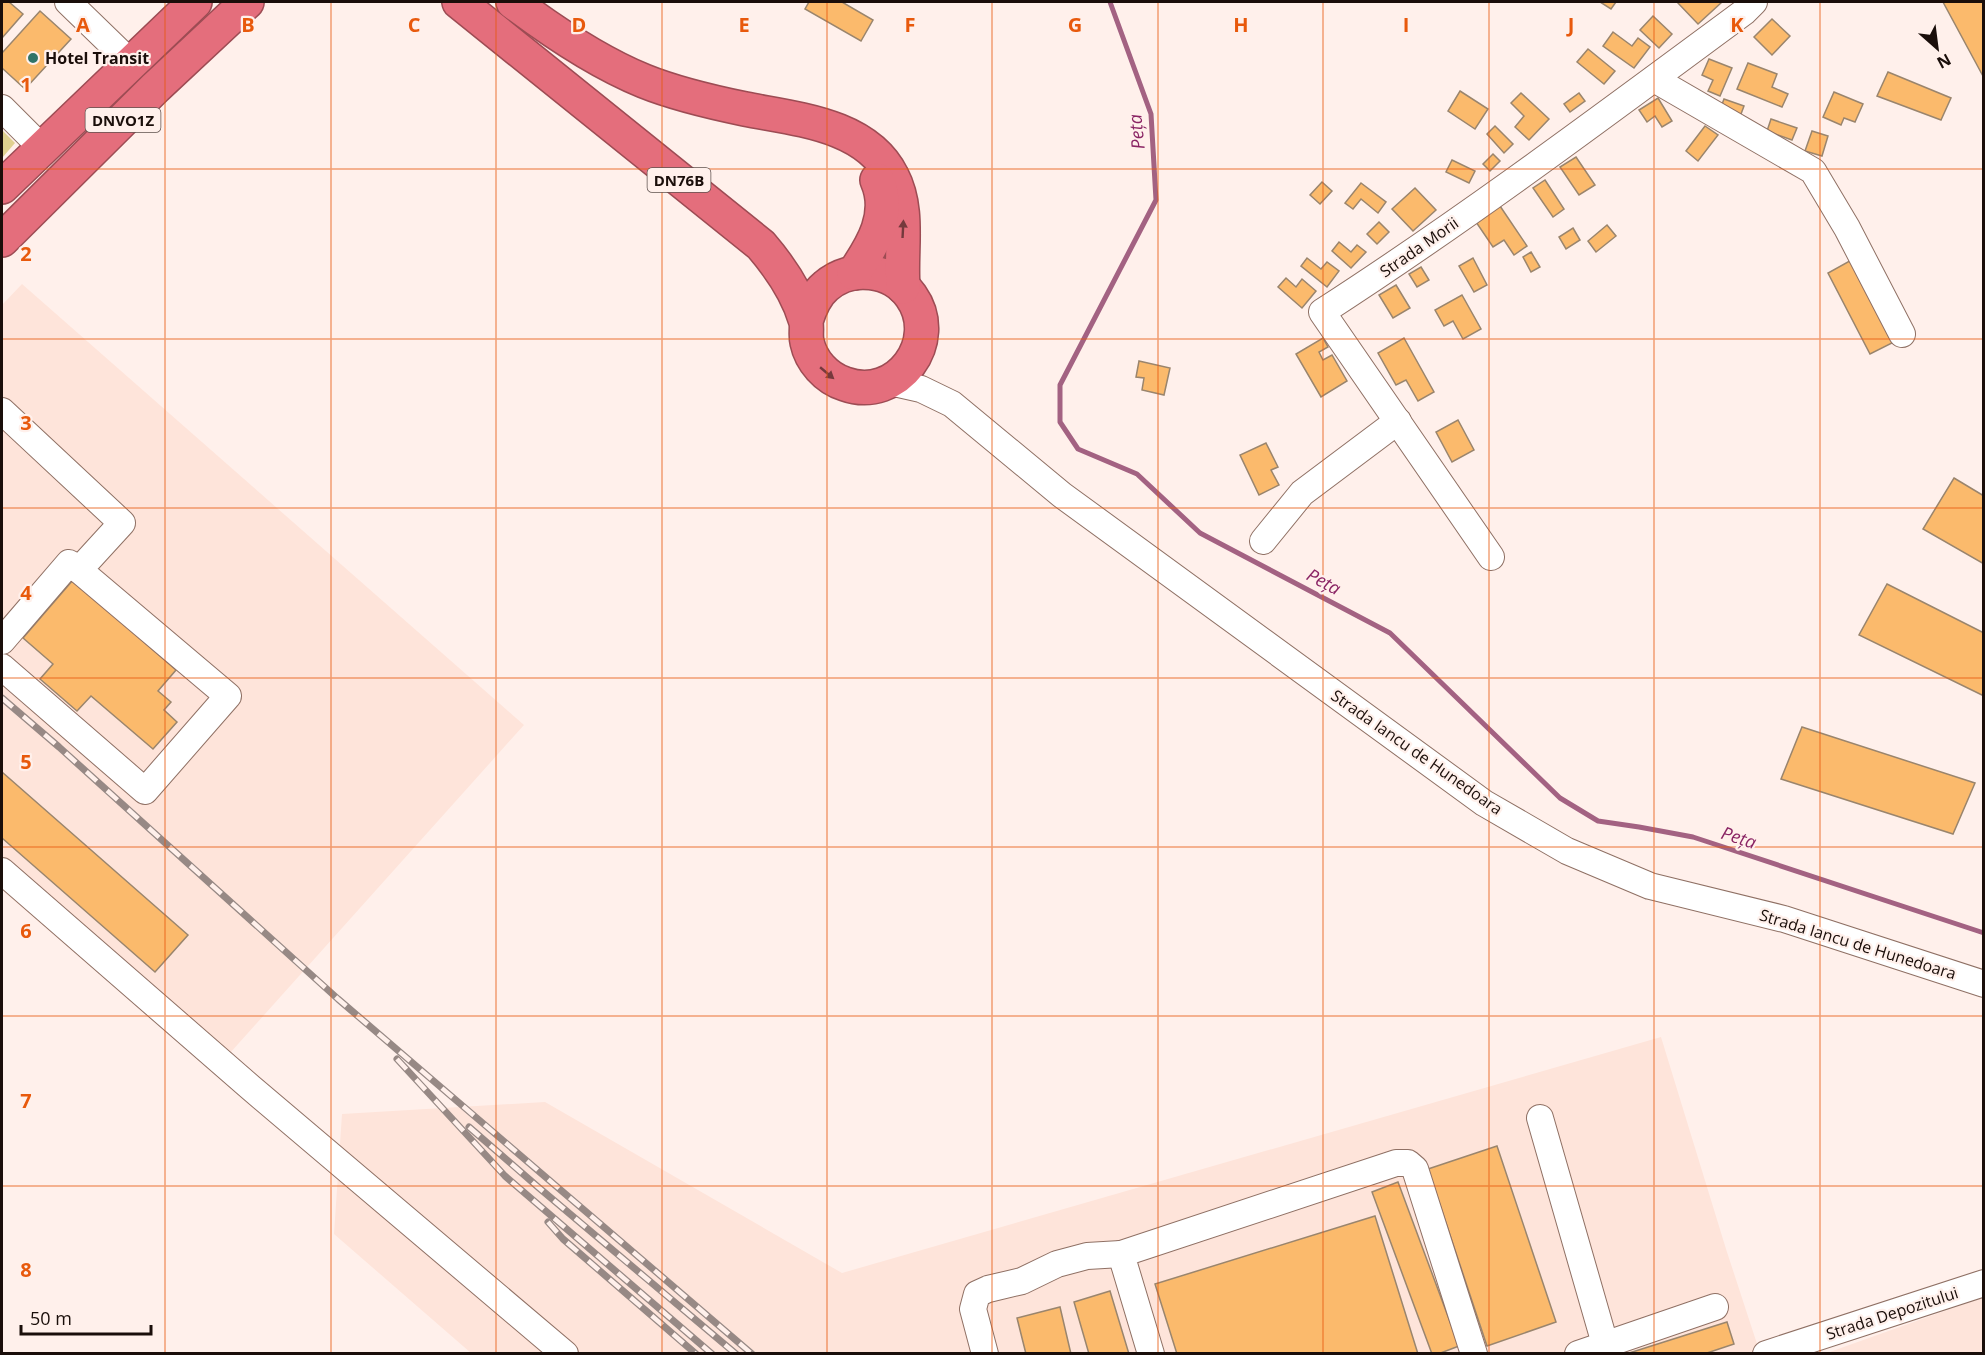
<svg xmlns="http://www.w3.org/2000/svg" width="1985" height="1355" font-family="'Open Sans',sans-serif">
<style>
.built{fill:#fee4da}
.green{fill:#e0d190}
.lines{fill:none;stroke-linecap:round;stroke-linejoin:round}
.stream{stroke:#a36282;stroke-width:5}
.building{fill:#fbba6c;stroke:#9a856d;stroke-width:1.5}
.minor-casing{stroke:#8f7064;stroke-width:28}
.highway-casing{stroke:#9d4c54;stroke-width:36}
.minor{stroke:#fff;stroke-width:26}
.highway{stroke:#e46e7c;stroke-width:33}
.rail-casing{stroke:#978985;stroke-width:7}
.rail{stroke:#fff0eb;stroke-width:4.5;stroke-dasharray:14;stroke-linecap:butt}
.oneway{fill:#75393d}
.grid{fill:none;stroke:#e8590c;stroke-width:1.5;stroke-opacity:0.55}
.poi-dot{fill:#307468;stroke:#fff0eb;stroke-width:2}
.labels{text-anchor:middle;dominant-baseline:central;stroke-width:4.5;stroke-linejoin:round;paint-order:stroke}
.shield{fill:#fff0eb;stroke:#5f524e;stroke-width:1.5}
.shield-label{font-size:15px;font-weight:bold;fill:#1a0e0a}
.poi-label{font-size:16px;font-weight:bold;fill:#1a0e0a;stroke:#fff0eb;text-anchor:start}
.street-label{font-size:16px;fill:#1a0e0a;stroke:#fff0eb}
.water-label{font-size:18px;font-style:italic;fill:#8a2464;stroke:#fff0eb}
.grid-label{font-size:20px;text-anchor:middle;font-weight:bold;fill:#e8590c;stroke:#fff0eb;stroke-width:4.5;stroke-linejoin:round;paint-order:stroke}
</style>
<rect width="100%" height="100%" fill="#fff0eb"/>
<g class="built">
<polygon points="22,284 524,725 213,1072 2,890 2,305"/>
<polygon points="1661,1037 1726,1249 1760,1353 471,1353 334,1234 342,1114 545,1102 842,1273"/>
<polygon points="1983,1298 1983,1353 1827,1353 1950,1309"/>
</g>
<polygon class="green" points="2,130 15,143 2,158"/>
<g class="lines">
<polyline class="stream" points="1110,2 1151,114 1156,200 1060,385 1060,422 1078,449 1137,474 1200,533 1390,633 1560,798 1598,821 1639,827 1693,837 1984,933"/>
</g>
<g class="building">
<polygon points="2,2 9,2 23,14 2,38"/>
<polygon points="809,2 842,2 873,20 861,41 805,9"/>
<polygon points="1600,2 1616,2 1611,9"/>
<polygon points="1677,2 1722,2 1698,24"/>
<polygon points="1943,2 1982,2 1984,4 1984,78"/>
<polygon points="40,11 71,39 25,89 2,68 2,53"/>
<polygon points="1653,16 1672,34 1659,48 1640,30"/>
<polygon points="1772,19 1790,36 1772,55 1754,37"/>
<polygon points="1613,32 1632,46 1638,38 1650,47 1634,68 1603,46"/>
<polygon points="1588,49 1615,71 1604,84 1577,62"/>
<polygon points="1709,59 1732,68 1720,96 1708,91 1713,80 1702,75"/>
<polygon points="1748,63 1777,74 1772,87 1788,94 1782,107 1737,89"/>
<polygon points="1888,72 1951,98 1941,120 1877,96"/>
<polygon points="1460,91 1488,109 1475,129 1448,111"/>
<polygon points="1834,92 1863,104 1855,122 1844,118 1841,125 1823,117"/>
<polygon points="1521,93 1549,119 1529,140 1515,127 1524,116 1511,103"/>
<polygon points="1579,93 1585,101 1570,112 1564,104"/>
<polygon points="1658,98 1672,121 1662,127 1655,116 1647,122 1639,110"/>
<polygon points="1724,99 1744,106 1738,122 1718,115"/>
<polygon points="1771,119 1797,128 1792,140 1767,131"/>
<polygon points="1495,126 1513,144 1504,153 1487,134"/>
<polygon points="1705,126 1718,135 1698,161 1686,151"/>
<polygon points="1812,131 1828,136 1822,156 1805,151"/>
<polygon points="1493,154 1500,161 1490,171 1483,164"/>
<polygon points="1576,157 1595,185 1579,195 1560,167"/>
<polygon points="1452,160 1475,171 1469,183 1446,172"/>
<polygon points="1545,180 1564,209 1553,217 1533,188"/>
<polygon points="1322,182 1332,191 1320,204 1310,195"/>
<polygon points="1361,183 1386,202 1378,213 1361,199 1353,209 1345,203"/>
<polygon points="1415,188 1436,210 1413,231 1392,209"/>
<polygon points="1500,206 1527,246 1514,255 1504,240 1493,247 1476,222"/>
<polygon points="1379,222 1389,232 1377,244 1367,234"/>
<polygon points="1607,225 1616,236 1596,252 1588,241"/>
<polygon points="1573,228 1580,240 1566,249 1559,237"/>
<polygon points="1339,242 1351,252 1357,245 1366,252 1351,268 1332,251"/>
<polygon points="1531,252 1540,267 1531,272 1523,257"/>
<polygon points="1307,258 1321,269 1327,262 1339,271 1327,287 1301,266"/>
<polygon points="1473,258 1487,285 1474,292 1459,266"/>
<polygon points="1855,258 1898,340 1870,354 1828,273"/>
<polygon points="1421,267 1429,280 1417,287 1409,274"/>
<polygon points="1286,278 1296,287 1302,279 1316,291 1302,308 1278,287"/>
<polygon points="1396,285 1410,308 1393,318 1379,295"/>
<polygon points="1462,295 1481,329 1463,339 1453,321 1444,326 1435,310"/>
<polygon points="1323,338 1328,347 1319,352 1323,360 1332,355 1347,381 1321,397 1296,354"/>
<polygon points="1404,338 1434,392 1418,401 1406,380 1396,385 1378,353"/>
<polygon points="1139,361 1170,368 1164,395 1142,390 1144,378 1136,377"/>
<polygon points="1458,420 1474,450 1452,462 1436,432"/>
<polygon points="1266,443 1278,467 1271,470 1279,485 1259,495 1240,455"/>
<polygon points="1954,478 1984,496 1984,564 1923,529"/>
<polygon points="73,580 176,670 158,691 171,702 164,710 177,722 153,749 91,696 77,711 40,679 53,664 23,638"/>
<polygon points="1887,584 1984,633 1984,696 1859,635"/>
<polygon points="1802,727 1975,783 1953,834 1781,779"/>
<polygon points="2,772 188,935 155,972 2,838"/>
<polygon points="1497,1146 1556,1322 1487,1346 1428,1169"/>
<polygon points="1398,1182 1459,1346 1438,1354 1432,1354 1372,1192"/>
<polygon points="1375,1216 1418,1354 1177,1354 1155,1284"/>
<polygon points="1110,1291 1129,1354 1089,1354 1074,1302"/>
<polygon points="1060,1307 1071,1354 1026,1354 1017,1318"/>
<polygon points="1727,1322 1734,1344 1704,1354 1626,1354"/>
</g>
<g class="lines">
<g class="minor-casing">
<g id="minor">
<polyline points="68,2 131,63"/>
<polyline points="1654,79 1813,171 1847,228 1902,334"/>
<polyline points="2,108 42,148"/>
<polyline points="890,382 921,389 952,404 1062,495 1484,803 1567,851 1650,886 1784,919 1984,984"/>
<polyline points="2,411 122,523 79,570 228,696 145,791 2,667"/>
<polyline points="1263,541 1302,493 1398,421"/>
<path d="M1491 557 1322 312C1466 219 1606 114 1744 12L1754 2"/>
<polyline points="2,641 69,563 79,570"/>
<polyline points="2,871 250,1087 565,1354"/>
<polyline points="1540,1118 1605,1344"/>
<polyline points="985,1354 973,1309 977,1294 988,1289 1022,1281 1057,1264 1087,1256 1121,1254"/>
<polyline points="1151,1354 1121,1254 1396,1163 1408,1163 1415,1169 1474,1354"/>
<polyline points="1578,1354 1715,1307"/>
<polyline points="1766,1354 1984,1283"/>
</g>
</g>
<g class="highway-casing">
<g id="highway">
<path d="M459 2 761 245C779 266 797 292 805 319 808 326 805 334 807 342 811 361 826 378 845 384 897 403 943 341 911 296 892 269 851 264 826 286 815 295 810 308 806 321"/>
<path d="M513 2C553 32 597 62 644 81 676 94 711 102 745 109 795 119 866 124 892 176 910 210 900 250 903 287"/>
<polyline points="2,187 195,2"/>
<polyline points="2,240 156,87 247,2"/>
<path d="M854 273C873 245 892 214 877 180"/>
</g>
</g>
<use href="#minor" class="minor"/>
<use href="#highway" class="highway"/>
<g class="rail-casing">
<g id="rail">
<polyline points="2,698 59,747 338,999 752,1354"/>
<polyline points="397,1059 505,1176 712,1354"/>
<polyline points="469,1127 538,1187 736,1354"/>
<polyline points="548,1222 563,1239 696,1354"/>
</g>
</g>
<use href="#rail" class="rail"/>
</g>
<defs><path id="oneway-solid" d="M-6-.8H1V-3.2L6.5 0L1 3.2V.8H-6Z" transform="scale(1.5)"/></defs>
<g class="oneway">
<use href="#oneway-solid" transform="translate(903 229) rotate(-87)"/>
<use href="#oneway-solid" transform="translate(827 373) rotate(40)"/>
</g>
<path class="grid" d="M165 2V1354M331 2V1354M496 2V1354M662 2V1354M827 2V1354M992 2V1354M1158 2V1354M1323 2V1354M1489 2V1354M1654 2V1354M1820 2V1354M2 169H1984M2 339H1984M2 508H1984M2 678H1984M2 847H1984M2 1016H1984M2 1186H1984"/>
<circle class="poi-dot" cx="33" cy="58" r="6"/>
<g class="labels">
<g class="shield">
<rect x="85.5" y="108" width="75" height="24" rx="4.5"/>
<rect x="647.5" y="168" width="63" height="24" rx="4.5"/>
</g>
<g class="shield-label">
<text x="123" y="120">DNVO1Z</text>
<text x="679" y="180">DN76B</text>
</g>
<g class="poi-label">
<text x="45" y="58">Hotel Transit</text>
</g>
<g class="street-label">
<text transform="translate(1419 247) rotate(-35)">Strada Morii</text>
<text transform="translate(1417 752) rotate(35)">Strada Iancu de Hunedoara</text>
<text transform="translate(1858 944) rotate(17)">Strada Iancu de Hunedoara</text>
<text transform="translate(1892 1313) rotate(-18)">Strada Depozitului</text>
</g>
<g class="water-label">
<text transform="translate(1136 132) rotate(-96)">Peța</text>
<text transform="translate(1324 581) rotate(28)">Peța</text>
<text transform="translate(1739 837) rotate(18)">Peța</text>
</g>
</g>
<g class="grid-label">
<text x="83" y="32">A</text>
<text x="248" y="32">B</text>
<text x="414" y="32">C</text>
<text x="579" y="32">D</text>
<text x="744" y="32">E</text>
<text x="910" y="32">F</text>
<text x="1075" y="32">G</text>
<text x="1241" y="32">H</text>
<text x="1406" y="32">I</text>
<text x="1571" y="32">J</text>
<text x="1737" y="32">K</text>
<text x="26" y="92">1</text>
<text x="26" y="261">2</text>
<text x="26" y="430">3</text>
<text x="26" y="600">4</text>
<text x="26" y="769">5</text>
<text x="26" y="938">6</text>
<text x="26" y="1108">7</text>
<text x="26" y="1277">8</text>
</g>
<rect width="1985" height="1355" fill="none" stroke="#1a0e0a" stroke-width="6"/>
<g transform="translate(1937 48) rotate(152)" stroke="#fff0eb" stroke-width="4.5" paint-order="stroke">
<path d="M0-4.5L10 22L0 15L-10 22Z" fill="#1a0e0a"/>
<text y="-9" font-size="16" font-weight="bold" text-anchor="middle" fill="#1a0e0a">N</text>
</g>
<path d="M21 1325v9h130v-9" fill="none" stroke="#1a0e0a" stroke-width="3"/>
<text x="30" y="1325" font-size="18" fill="#1a0e0a" stroke="#fff0eb" stroke-width="4.5" paint-order="stroke">50 m</text>
</svg>
